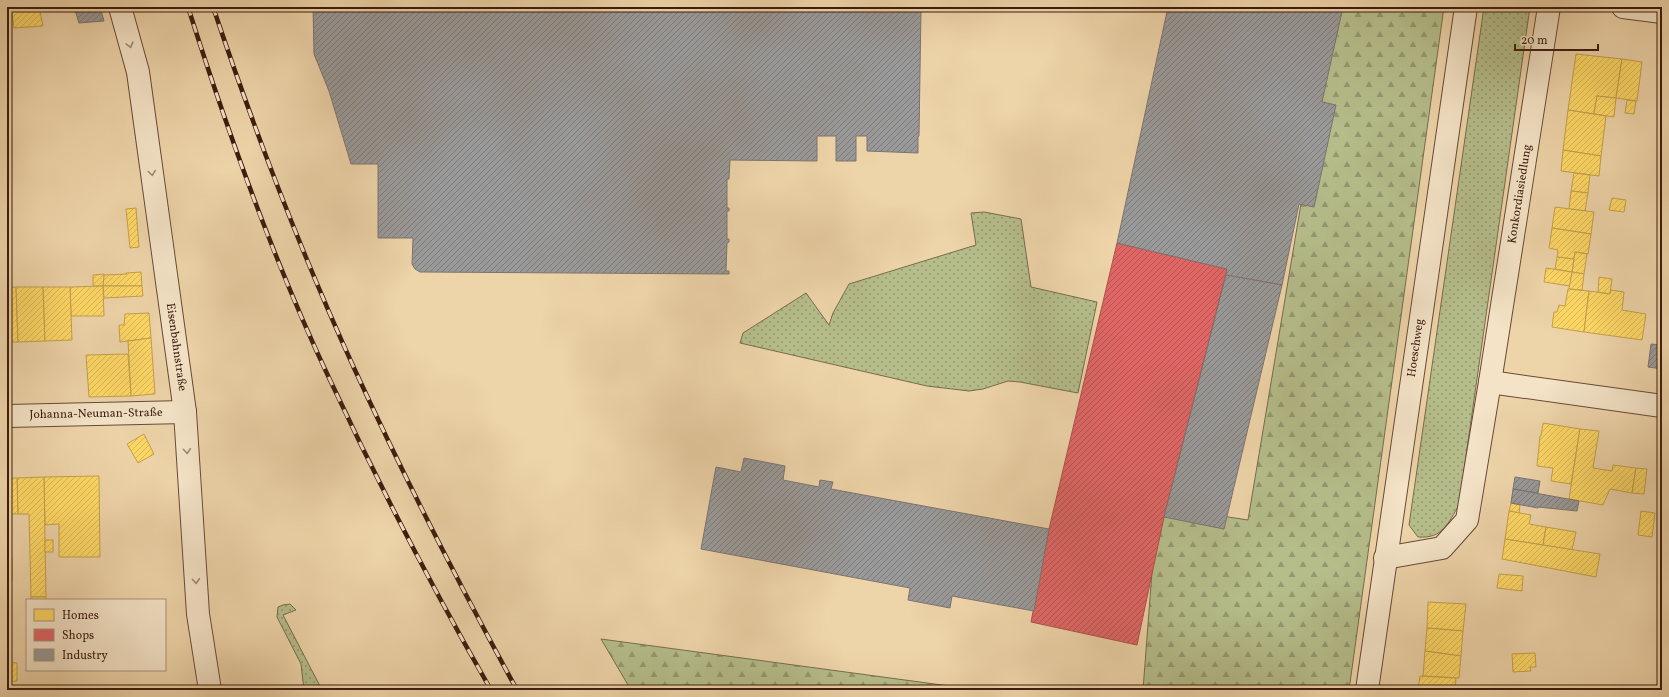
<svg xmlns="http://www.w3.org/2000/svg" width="1669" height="697" font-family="Vollkorn,serif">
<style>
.green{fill:url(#green-dots);stroke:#786c4d}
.forest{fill:url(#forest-firs);stroke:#786c4d}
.homes{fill:url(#homes-hatch);stroke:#c4a04c}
.shops{fill:url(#shops-hatch);stroke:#af504c}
.industry{fill:url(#industry-hatch);stroke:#7d7470}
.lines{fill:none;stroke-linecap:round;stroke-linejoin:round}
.minor-casing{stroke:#684a36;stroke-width:24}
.minor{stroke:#f4e3c7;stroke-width:22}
.rail-casing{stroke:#3c1c0f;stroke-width:4.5}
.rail{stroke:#f4e3c7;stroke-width:3;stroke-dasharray:9;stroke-linecap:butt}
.oneway{stroke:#a18974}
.labels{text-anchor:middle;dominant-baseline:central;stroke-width:4;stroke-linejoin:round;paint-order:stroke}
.street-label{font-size:12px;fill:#3c1c0f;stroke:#f4e3c7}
</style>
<defs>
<pattern id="green-dots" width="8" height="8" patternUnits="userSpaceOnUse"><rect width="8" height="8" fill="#b5bd8b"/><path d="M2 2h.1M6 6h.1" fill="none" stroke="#949970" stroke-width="1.8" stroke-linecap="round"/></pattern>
<pattern id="forest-firs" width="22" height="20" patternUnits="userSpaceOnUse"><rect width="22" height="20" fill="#b5bd8b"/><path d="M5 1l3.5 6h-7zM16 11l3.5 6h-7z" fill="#949970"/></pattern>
<pattern id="homes-hatch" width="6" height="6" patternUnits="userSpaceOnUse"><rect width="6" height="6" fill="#ffd966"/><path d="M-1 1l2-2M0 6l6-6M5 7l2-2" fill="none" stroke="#dbba57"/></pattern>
<pattern id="shops-hatch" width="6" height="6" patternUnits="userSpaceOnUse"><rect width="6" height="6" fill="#e06666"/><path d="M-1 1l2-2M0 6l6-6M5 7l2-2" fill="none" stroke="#b75352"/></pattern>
<pattern id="industry-hatch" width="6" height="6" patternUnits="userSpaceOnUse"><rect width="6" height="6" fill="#999"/><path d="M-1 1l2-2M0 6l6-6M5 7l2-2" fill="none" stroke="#7e7c7b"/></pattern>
</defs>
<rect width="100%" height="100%" fill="#eed4a9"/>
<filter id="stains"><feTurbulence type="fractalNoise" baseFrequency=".005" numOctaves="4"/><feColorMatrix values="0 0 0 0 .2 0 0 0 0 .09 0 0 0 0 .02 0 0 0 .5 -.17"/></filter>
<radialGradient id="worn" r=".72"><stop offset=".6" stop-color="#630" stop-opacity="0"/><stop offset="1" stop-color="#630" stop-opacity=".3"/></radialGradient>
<g class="green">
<path d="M1484 7H1530L1459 505C1448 523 1443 539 1418 537L1409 525Z"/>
<polygon points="984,212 1021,219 1031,287 1097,302 1078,393 1020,382 1008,381 983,389 969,391 927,386 740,343 743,333 806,293 829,325 833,313 849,284 976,245 971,213"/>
<polygon points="290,604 296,610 283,615 322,690 304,690 301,664 277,617 278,607 283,605"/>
</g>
<g class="forest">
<polygon points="1334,7 1444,7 1349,690 1143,690 1157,506 1248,520"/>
<polygon points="601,639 979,690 631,690"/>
</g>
<g class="homes">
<polygon points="11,7 39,7 43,26 14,28"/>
<polygon points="1576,54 1622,59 1616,98 1597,96 1594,114 1568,110"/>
<polygon points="1622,59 1642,62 1637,101 1616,98"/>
<polygon points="1597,96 1616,98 1614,117 1594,114"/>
<polygon points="1627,100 1636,101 1634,114 1625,113"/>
<polygon points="1568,110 1606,116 1601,156 1563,150"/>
<polygon points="1563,150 1601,156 1599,176 1561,171"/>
<polygon points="1574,173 1590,175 1588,193 1571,191"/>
<polygon points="1571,191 1588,193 1585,211 1569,209"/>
<polygon points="1612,198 1626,200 1624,212 1609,210"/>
<polygon points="1555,207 1594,212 1591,234 1552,228"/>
<polygon points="136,208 139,247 130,248 126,209"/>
<polygon points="1552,228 1591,234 1588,254 1575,252 1574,259 1557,257 1558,250 1549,248"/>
<polygon points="1575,252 1587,254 1584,274 1572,272"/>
<polygon points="1557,257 1574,259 1572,272 1555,269"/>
<polygon points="1546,268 1572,272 1570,286 1544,282"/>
<polygon points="141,272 142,286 103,286 104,275 127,274 126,273"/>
<polygon points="1572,272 1584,274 1582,290 1569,289"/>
<polygon points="104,274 103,286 93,286 93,275"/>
<polygon points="1599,277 1612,279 1610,294 1598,292"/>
<polygon points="103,286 142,286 143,296 104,298"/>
<polygon points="103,286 104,316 71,316 70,287"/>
<polygon points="1661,286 1662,286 1662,303 1658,302"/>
<polygon points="16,287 18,342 7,342 7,288"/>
<polygon points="16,287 43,287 45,341 18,342"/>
<polygon points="43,287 70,287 72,340 45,341"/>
<polygon points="1568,289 1589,291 1584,332 1552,327 1554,312 1557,312 1559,305 1565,306"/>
<polygon points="1611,290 1624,292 1622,310 1646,314 1642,340 1584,332 1589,291 1610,294"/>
<polygon points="149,313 151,338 120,342 119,325 124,325 125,314"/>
<polygon points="151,338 155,394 131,396 128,341"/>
<polygon points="128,354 131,396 89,397 86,355"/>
<polygon points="1543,423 1580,429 1571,484 1551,481 1553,468 1537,466 1540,436 1541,436"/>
<polygon points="1580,429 1599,431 1593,468 1612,471 1613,465 1636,468 1632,493 1610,489 1603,505 1569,499"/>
<polygon points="144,434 154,454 138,463 127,444"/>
<polygon points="1636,468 1647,469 1644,494 1632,493"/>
<polygon points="99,476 100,557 59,557 59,524 45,525 44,477"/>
<polygon points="44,477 46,597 31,597 29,514 18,514 17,478"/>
<polygon points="7,478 17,478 18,514 7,514"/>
<polygon points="1511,503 1520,505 1519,513 1509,511"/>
<polygon points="1509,511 1531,515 1529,524 1546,527 1543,545 1505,539"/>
<polygon points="1641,511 1655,513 1652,537 1638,535"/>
<polygon points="1546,527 1576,532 1572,550 1543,545"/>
<polygon points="1505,539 1600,554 1596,577 1502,559"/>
<rect x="45" y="540" width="8" height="12"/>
<rect x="7" y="558" width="5" height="23"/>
<polygon points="1499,574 1523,576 1522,591 1497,588"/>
<rect x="31" y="597" width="15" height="3"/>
<polygon points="1428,602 1466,604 1463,631 1427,628"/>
<polygon points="1427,628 1463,631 1461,656 1425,651"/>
<polygon points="1425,651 1461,656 1459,678 1423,676"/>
<polygon points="1535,653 1536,667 1530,667 1531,671 1513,672 1512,654"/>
<polygon points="7,662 17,663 17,681 7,682"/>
<polygon points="1420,676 1456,678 1455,690 1418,690"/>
</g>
<polygon class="shops" points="1117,243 1227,269 1164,517 1137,645 1031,622 1049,529"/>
<g class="industry">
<polygon points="74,7 100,7 104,21 79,23"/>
<polygon points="313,7 921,7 919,136 918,137 918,153 867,151 867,136 856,136 856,161 836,161 836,136 817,136 817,161 730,160 729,179 727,179 727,208 729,208 729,211 727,211 727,239 729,239 729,242 727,243 726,271 729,271 729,274 420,272 415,269 412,264 413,238 378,238 378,164 351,164 329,91 314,54"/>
<polygon points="1168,7 1343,7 1322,102 1336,105 1314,207 1299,204 1282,285 1226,275 1227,269 1117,243"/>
<polygon points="1226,275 1282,285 1224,529 1164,517"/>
<polygon points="1651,344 1662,345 1662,369 1648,367"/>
<polygon points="744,458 785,466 783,480 819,487 820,480 833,482 831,489 1049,529 1034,611 952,596 950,608 908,600 910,588 701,549 716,467 741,472"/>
<polygon points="1515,477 1540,481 1538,493 1513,489"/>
<polygon points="1513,489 1579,501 1577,511 1538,507 1538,508 1511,503"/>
</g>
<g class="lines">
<g class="minor-casing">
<g id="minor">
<polyline points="120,7 138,72 185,412 198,614 210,690"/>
<polyline points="1623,7 1662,12"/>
<polyline points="1490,382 1662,406"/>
<polyline points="7,416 185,412"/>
<polyline points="1385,558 1442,548 1467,520 1490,382 1549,7"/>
<polyline points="1367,690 1466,7"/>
</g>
</g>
<use href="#minor" class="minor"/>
<g class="rail-casing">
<g id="rail">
<path d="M188 7C228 133 273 260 330 380 379 485 433 589 491 690"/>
<path d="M213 7C254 129 300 250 354 368 404 477 459 584 517 690"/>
</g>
</g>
<use href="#rail" class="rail"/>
</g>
<defs><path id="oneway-chevron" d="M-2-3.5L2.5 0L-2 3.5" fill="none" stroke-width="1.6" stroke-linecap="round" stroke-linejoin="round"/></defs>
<g class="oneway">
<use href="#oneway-chevron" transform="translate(130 45) rotate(75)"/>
<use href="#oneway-chevron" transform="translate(152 173) rotate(82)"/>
<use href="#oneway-chevron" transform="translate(187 451) rotate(86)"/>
<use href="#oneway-chevron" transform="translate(196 581) rotate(86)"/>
</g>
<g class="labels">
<g class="street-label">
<text transform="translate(1520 194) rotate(-81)">Konkordiasiedlung</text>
<text transform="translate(176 347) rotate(82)">Eisenbahnstraße</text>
<text transform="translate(1416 348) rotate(-82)">Hoeschweg</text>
<text transform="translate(96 414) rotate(-1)">Johanna-Neuman-Straße</text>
</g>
</g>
<rect width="1669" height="697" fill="none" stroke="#eed4a9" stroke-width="24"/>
<rect x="8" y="8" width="1653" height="681" fill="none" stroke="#3c1c0f" stroke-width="2"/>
<rect x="12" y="12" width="1645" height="673" fill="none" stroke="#3c1c0f"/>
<rect x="26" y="599" width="140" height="72" fill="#f4e3c7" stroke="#aa937d"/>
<rect x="34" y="609" width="20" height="12" fill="#ffd966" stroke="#aa937d"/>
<text x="62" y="619" font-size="12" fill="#3c1c0f">Homes</text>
<rect x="34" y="629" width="20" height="12" fill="#e06666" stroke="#aa937d"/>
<text x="62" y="639" font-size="12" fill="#3c1c0f">Shops</text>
<rect x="34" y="649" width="20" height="12" fill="#999999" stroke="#aa937d"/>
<text x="62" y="659" font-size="12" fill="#3c1c0f">Industry</text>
<path d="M1515 44v6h83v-6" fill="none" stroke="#3c1c0f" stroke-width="2"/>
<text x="1521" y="44" font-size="12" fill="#3c1c0f" stroke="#f4e3c7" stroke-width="3" paint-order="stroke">20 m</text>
<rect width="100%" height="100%" filter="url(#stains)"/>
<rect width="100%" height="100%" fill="url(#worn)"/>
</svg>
